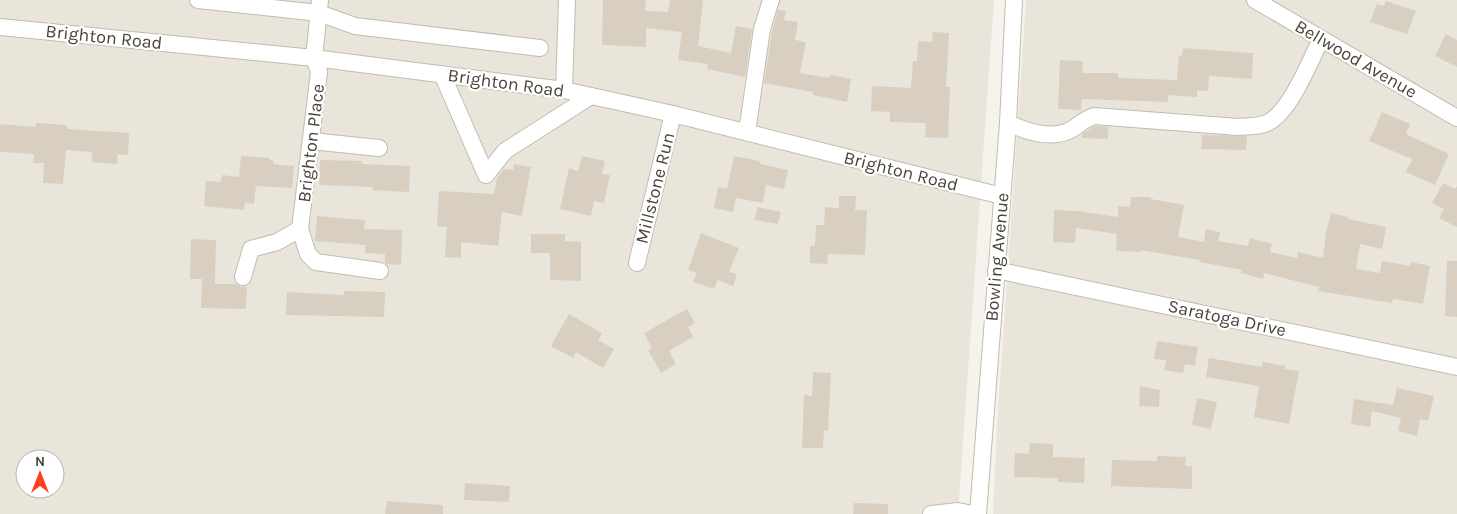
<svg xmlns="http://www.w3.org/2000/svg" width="1457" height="514" font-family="Karla,sans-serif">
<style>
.residential{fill:#eae5da;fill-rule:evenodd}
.building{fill:#d8cfc1}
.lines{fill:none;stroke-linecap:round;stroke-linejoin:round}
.minor-casing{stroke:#c2bbae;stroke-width:18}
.minor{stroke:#fff;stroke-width:16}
.labels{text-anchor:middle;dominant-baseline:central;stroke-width:4.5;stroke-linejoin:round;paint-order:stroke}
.street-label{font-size:18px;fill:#4b4439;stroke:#fff}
</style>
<rect width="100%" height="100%" fill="#f6f3ec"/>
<g class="residential">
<path d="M0 0H994L958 514H0ZM25 459H55V489H25Z"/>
<polygon points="1026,0 1457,0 1457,514 993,514 997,424"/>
</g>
<g class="building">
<polygon points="603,0 646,0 645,11 668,12 670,0 703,0 698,46 731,53 736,26 752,29 745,77 707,69 708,64 678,60 682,32 646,28 646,47 602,45"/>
<polygon points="1386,1 1416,11 1407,34 1370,22 1377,4 1384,6"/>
<polygon points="778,10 786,11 784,20 798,22 795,40 806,42 800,73 830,78 830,75 851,79 847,102 813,95 813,92 764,83 772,31"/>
<polygon points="933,32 949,33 946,87 950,87 948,138 925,137 926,123 890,122 890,112 871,111 872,86 911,88 913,61 917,61 918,41 932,42"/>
<polygon points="1446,34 1457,40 1457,67 1435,56"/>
<polygon points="1183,48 1253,53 1252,79 1209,76 1208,91 1197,90 1197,97 1168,95 1168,102 1082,99 1081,110 1058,109 1060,60 1083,61 1082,73 1118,73 1118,78 1177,80 1179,55 1182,56"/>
<polygon points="1382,112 1410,124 1406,134 1449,154 1435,185 1406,172 1412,159 1369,141"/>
<polygon points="36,123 67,125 67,129 129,133 128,155 118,154 117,164 92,162 92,152 66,150 63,184 43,183 44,163 33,163 34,154 0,152 0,124 36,127"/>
<polygon points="1095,126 1108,127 1108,139 1082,138 1082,134"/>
<polygon points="1202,135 1247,136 1246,150 1201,149"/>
<polygon points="241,156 270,158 269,160 274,161 273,164 294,166 292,188 256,186 254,204 245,203 244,210 204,206 206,181 221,182 222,175 239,177"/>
<polygon points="582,156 605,161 602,174 610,175 604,203 594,201 591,216 560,209 569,168 578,171"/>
<polygon points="734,156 760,161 760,164 788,170 784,189 766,185 763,203 736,198 733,212 714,208 718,187 727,189"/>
<polygon points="320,160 362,161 362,164 410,166 409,192 372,190 373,187 319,185"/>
<polygon points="514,164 531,167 522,216 502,212 498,246 461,242 461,258 445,257 447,227 437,226 439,191 494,194 497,178 504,169 513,170"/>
<polygon points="1443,183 1455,189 1457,186 1457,227 1439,218 1444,209 1432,203"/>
<polygon points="839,196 856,196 855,210 867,210 865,255 828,254 827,264 810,263 810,246 815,246 816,225 824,225 825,207 839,208"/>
<polygon points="1131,197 1151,197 1151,199 1184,205 1178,237 1204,242 1206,229 1220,232 1218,241 1248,246 1250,238 1272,244 1270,252 1297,258 1298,252 1323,258 1326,233 1331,213 1348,217 1348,219 1386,227 1382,249 1360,244 1356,269 1380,273 1382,261 1410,266 1411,262 1430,266 1423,304 1393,299 1392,303 1318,291 1319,287 1264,273 1263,279 1241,273 1242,270 1200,262 1200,260 1140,250 1140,252 1116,251 1117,234 1076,228 1075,243 1053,242 1054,210 1077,211 1118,217 1118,206 1130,207"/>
<polygon points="757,207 781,212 778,224 755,220"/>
<polygon points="317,216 365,220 364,229 402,230 401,265 387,264 385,263 385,254 365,253 365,245 315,241"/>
<polygon points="701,233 739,248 729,272 737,274 733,286 718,280 714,289 693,282 697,273 688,270"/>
<polygon points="531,234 565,234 565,241 581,242 581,281 550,280 550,253 531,253"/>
<polygon points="191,239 216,240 215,284 236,284 241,287 247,286 246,309 201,308 202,279 190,279"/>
<polygon points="1447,261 1457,261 1457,317 1445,316"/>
<polygon points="344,291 385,292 384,317 286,315 287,292 344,295"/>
<polygon points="687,309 695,323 688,327 693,337 669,351 676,364 661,373 648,350 652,348 644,333"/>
<polygon points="569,314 602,333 598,340 614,349 603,368 576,352 573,358 551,346"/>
<polygon points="1157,341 1198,347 1195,366 1185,364 1183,373 1164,370 1166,360 1154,359"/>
<polygon points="1209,358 1262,367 1263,362 1286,366 1285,369 1299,371 1289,424 1254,417 1259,386 1206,377"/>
<polygon points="813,372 831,373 828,431 824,430 823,448 802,448 804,395 812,396"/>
<polygon points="1140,386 1160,390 1159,407 1139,406"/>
<polygon points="1397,388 1434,396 1428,421 1420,419 1417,436 1398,431 1401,418 1372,411 1370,427 1351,424 1354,399 1393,405"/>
<polygon points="1197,398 1217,402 1211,429 1192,425"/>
<polygon points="1030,443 1053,444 1053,457 1085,458 1084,483 1058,482 1058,478 1014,477 1015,453 1029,454"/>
<polygon points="1157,456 1186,457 1185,466 1192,466 1192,489 1111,486 1112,460 1157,461"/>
<polygon points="465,483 510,486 509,502 464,500"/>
<polygon points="387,501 443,505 443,514 385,514"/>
<polygon points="854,503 888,504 888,514 853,514"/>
</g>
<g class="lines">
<g class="minor-casing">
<g id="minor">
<polyline points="198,0 319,13 355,26 540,48"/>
<polyline points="1255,0 1457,118"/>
<polyline points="0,27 314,58 564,90 673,114 1002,196"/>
<polyline points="442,74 486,175 505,151 591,96"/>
<polyline points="564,90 567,0"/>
<path d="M1008 123C1027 132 1054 141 1074 128 1081 123 1085 119 1094 116L1238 127C1249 126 1260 127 1269 122 1291 110 1310 61 1321 39"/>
<polyline points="747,132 762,29 771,0"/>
<polyline points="311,141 379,148"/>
<polyline points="300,229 319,72 314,58 320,0"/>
<polyline points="637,263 673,114"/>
<polyline points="996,270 1457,367"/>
<polyline points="243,277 251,249 277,242 300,229 308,254 316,262 380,271"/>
<polyline points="931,514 958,511 973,514"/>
<polyline points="978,514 1008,123 1014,0"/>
</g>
</g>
<use href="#minor" class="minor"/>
</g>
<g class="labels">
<g class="street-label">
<text transform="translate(104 37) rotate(6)">Brighton Road</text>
<text transform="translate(1356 59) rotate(30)">Bellwood Avenue</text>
<text transform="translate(506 83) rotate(8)">Brighton Road</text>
<text transform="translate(311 143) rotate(-83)">Brighton Place</text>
<text transform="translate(901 171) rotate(14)">Brighton Road</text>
<text transform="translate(655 188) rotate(-76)">Millstone Run</text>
<text transform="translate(997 257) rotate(-85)">Bowling Avenue</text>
<text transform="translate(1227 318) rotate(12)">Saratoga Drive</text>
</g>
</g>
<g transform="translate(40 474)"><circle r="24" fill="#ffffff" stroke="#b7b4b0"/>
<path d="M0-4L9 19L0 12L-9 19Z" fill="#fc3f1d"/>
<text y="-8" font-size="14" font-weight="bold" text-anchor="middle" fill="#4b4439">N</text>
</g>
</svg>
